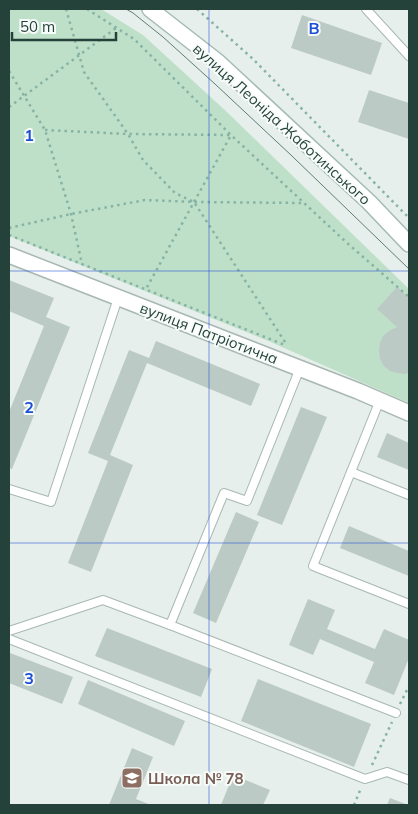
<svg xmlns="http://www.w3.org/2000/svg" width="418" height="814" font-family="Mulish,sans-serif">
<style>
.green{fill:#bfe0c8}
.building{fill:#bbcac4}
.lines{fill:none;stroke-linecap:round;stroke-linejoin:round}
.lane-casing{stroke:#a8b8b2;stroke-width:10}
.street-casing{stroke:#a8b8b2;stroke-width:18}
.secondary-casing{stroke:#a4bbb3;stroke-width:18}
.path{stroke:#86b3a5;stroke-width:2.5;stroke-dasharray:2.5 4;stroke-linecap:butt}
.lane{stroke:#fff;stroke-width:8}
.street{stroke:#fff;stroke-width:15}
.secondary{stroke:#fff;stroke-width:15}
.tram{stroke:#5f7d75;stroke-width:1}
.grid{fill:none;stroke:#1d4ed8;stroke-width:1;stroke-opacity:0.55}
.labels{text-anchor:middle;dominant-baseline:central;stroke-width:4;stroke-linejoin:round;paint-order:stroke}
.street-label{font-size:15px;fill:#24423a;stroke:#f7fbf9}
.education-label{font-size:15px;font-weight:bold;fill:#785e54;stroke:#f7fbf9;text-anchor:start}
.grid-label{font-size:16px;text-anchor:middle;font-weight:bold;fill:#1d4ed8;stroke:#f7fbf9;stroke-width:4;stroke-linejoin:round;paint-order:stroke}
</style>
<rect width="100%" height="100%" fill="#e6efeb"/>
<polygon class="green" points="9,9 101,9 143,35 228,113 409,289 409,403 266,340 9,236"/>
<g class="building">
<polygon points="302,15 382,43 371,75 291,48"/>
<polygon points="369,90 409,103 409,139 358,122"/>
<polygon points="9,280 54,298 46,317 70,327 12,469 9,468 9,412 44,326 9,311"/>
<polygon points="397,287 409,298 409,372 406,374 398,373 390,371 384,366 380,359 379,351 380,343 383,336 389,331 397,327 377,309"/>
<polygon points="156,341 260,384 251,406 147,363 110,455 133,465 91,572 68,563 108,461 88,453 129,350 149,358"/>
<polygon points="301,407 327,417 282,525 257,515"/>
<polygon points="387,433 409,443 409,470 377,457"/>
<polygon points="236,512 259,522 216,623 193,613"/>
<polygon points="349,526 409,551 409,576 340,548"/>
<polygon points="308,599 335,610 327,629 375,649 384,629 409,640 409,658 394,695 365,683 374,662 320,639 313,655 289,645"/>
<polygon points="107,628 212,669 201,697 95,656"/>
<polygon points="10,653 73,677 62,704 9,683 9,657"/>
<polygon points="258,679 371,724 354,767 241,721"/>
<polygon points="88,680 185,721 174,746 78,704"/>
<polygon points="132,748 153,757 136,799 151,805 109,805"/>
<polygon points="233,775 270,790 263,805 221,805"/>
<polygon points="390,798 408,805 387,805"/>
</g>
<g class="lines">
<g class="lane-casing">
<g id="lane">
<polyline points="366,9 409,56"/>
<polyline points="380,400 313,566 409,604"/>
<polyline points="351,472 409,495"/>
<polyline points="9,489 51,502 118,298"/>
<polyline points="170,625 396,713"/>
<polyline points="9,631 103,600 170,625 224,493 247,501 300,368"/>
<polyline points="9,639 365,779 387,772 409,780"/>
</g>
</g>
<g class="street-casing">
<polyline id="street" points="9,255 358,391 409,413"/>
</g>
<g class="secondary-casing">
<polyline id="secondary" points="150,9 218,62 369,202 409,244"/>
</g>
<g class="path">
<polyline points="66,9 84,72 128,134 143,160 175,193 194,202 287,345"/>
<polyline points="87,9 134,39 231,135 346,242 409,297"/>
<polyline points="197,9 253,59 409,218"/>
<polyline points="9,71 45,130 71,214 82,264"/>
<polyline points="9,107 116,28"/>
<polyline points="45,130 128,134 231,135 146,289"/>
<polyline points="9,228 71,214 145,200 194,202 304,203"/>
<polyline points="9,235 285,345"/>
<polyline points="400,704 409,686"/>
<polyline points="372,765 392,722"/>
<polyline points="354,805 361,788"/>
</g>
<use href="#lane" class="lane"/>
<use href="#street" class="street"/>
<use href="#secondary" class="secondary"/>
<polyline class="tram" points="126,9 133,13 163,37 215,84 292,156 409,269"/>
</g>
<path class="grid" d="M209 9V805M9 271H409M9 543H409"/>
<defs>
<g id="school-square" transform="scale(1.125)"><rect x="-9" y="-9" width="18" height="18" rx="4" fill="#8d6e63" stroke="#f7fbf9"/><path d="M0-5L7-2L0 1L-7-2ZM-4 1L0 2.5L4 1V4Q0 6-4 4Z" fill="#fff"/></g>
</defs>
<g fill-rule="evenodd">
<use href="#school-square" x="132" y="778"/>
</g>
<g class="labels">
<g class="street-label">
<text transform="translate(282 124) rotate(42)">вулиця Леоніда Жаботинського</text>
<text transform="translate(209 333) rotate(21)">вулиця Патріотична</text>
</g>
<g class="education-label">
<text x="148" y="778">Школа № 78</text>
</g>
</g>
<g class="grid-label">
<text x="314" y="34">B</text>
<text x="29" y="141">1</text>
<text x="29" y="413">2</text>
<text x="29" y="684">3</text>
</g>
<rect width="418" height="814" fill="none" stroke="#24423a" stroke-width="20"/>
<path d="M12 32v8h104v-8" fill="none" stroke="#24423a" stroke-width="2.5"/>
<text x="20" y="32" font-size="15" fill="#24423a" stroke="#f7fbf9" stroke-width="4" paint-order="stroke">50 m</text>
</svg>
